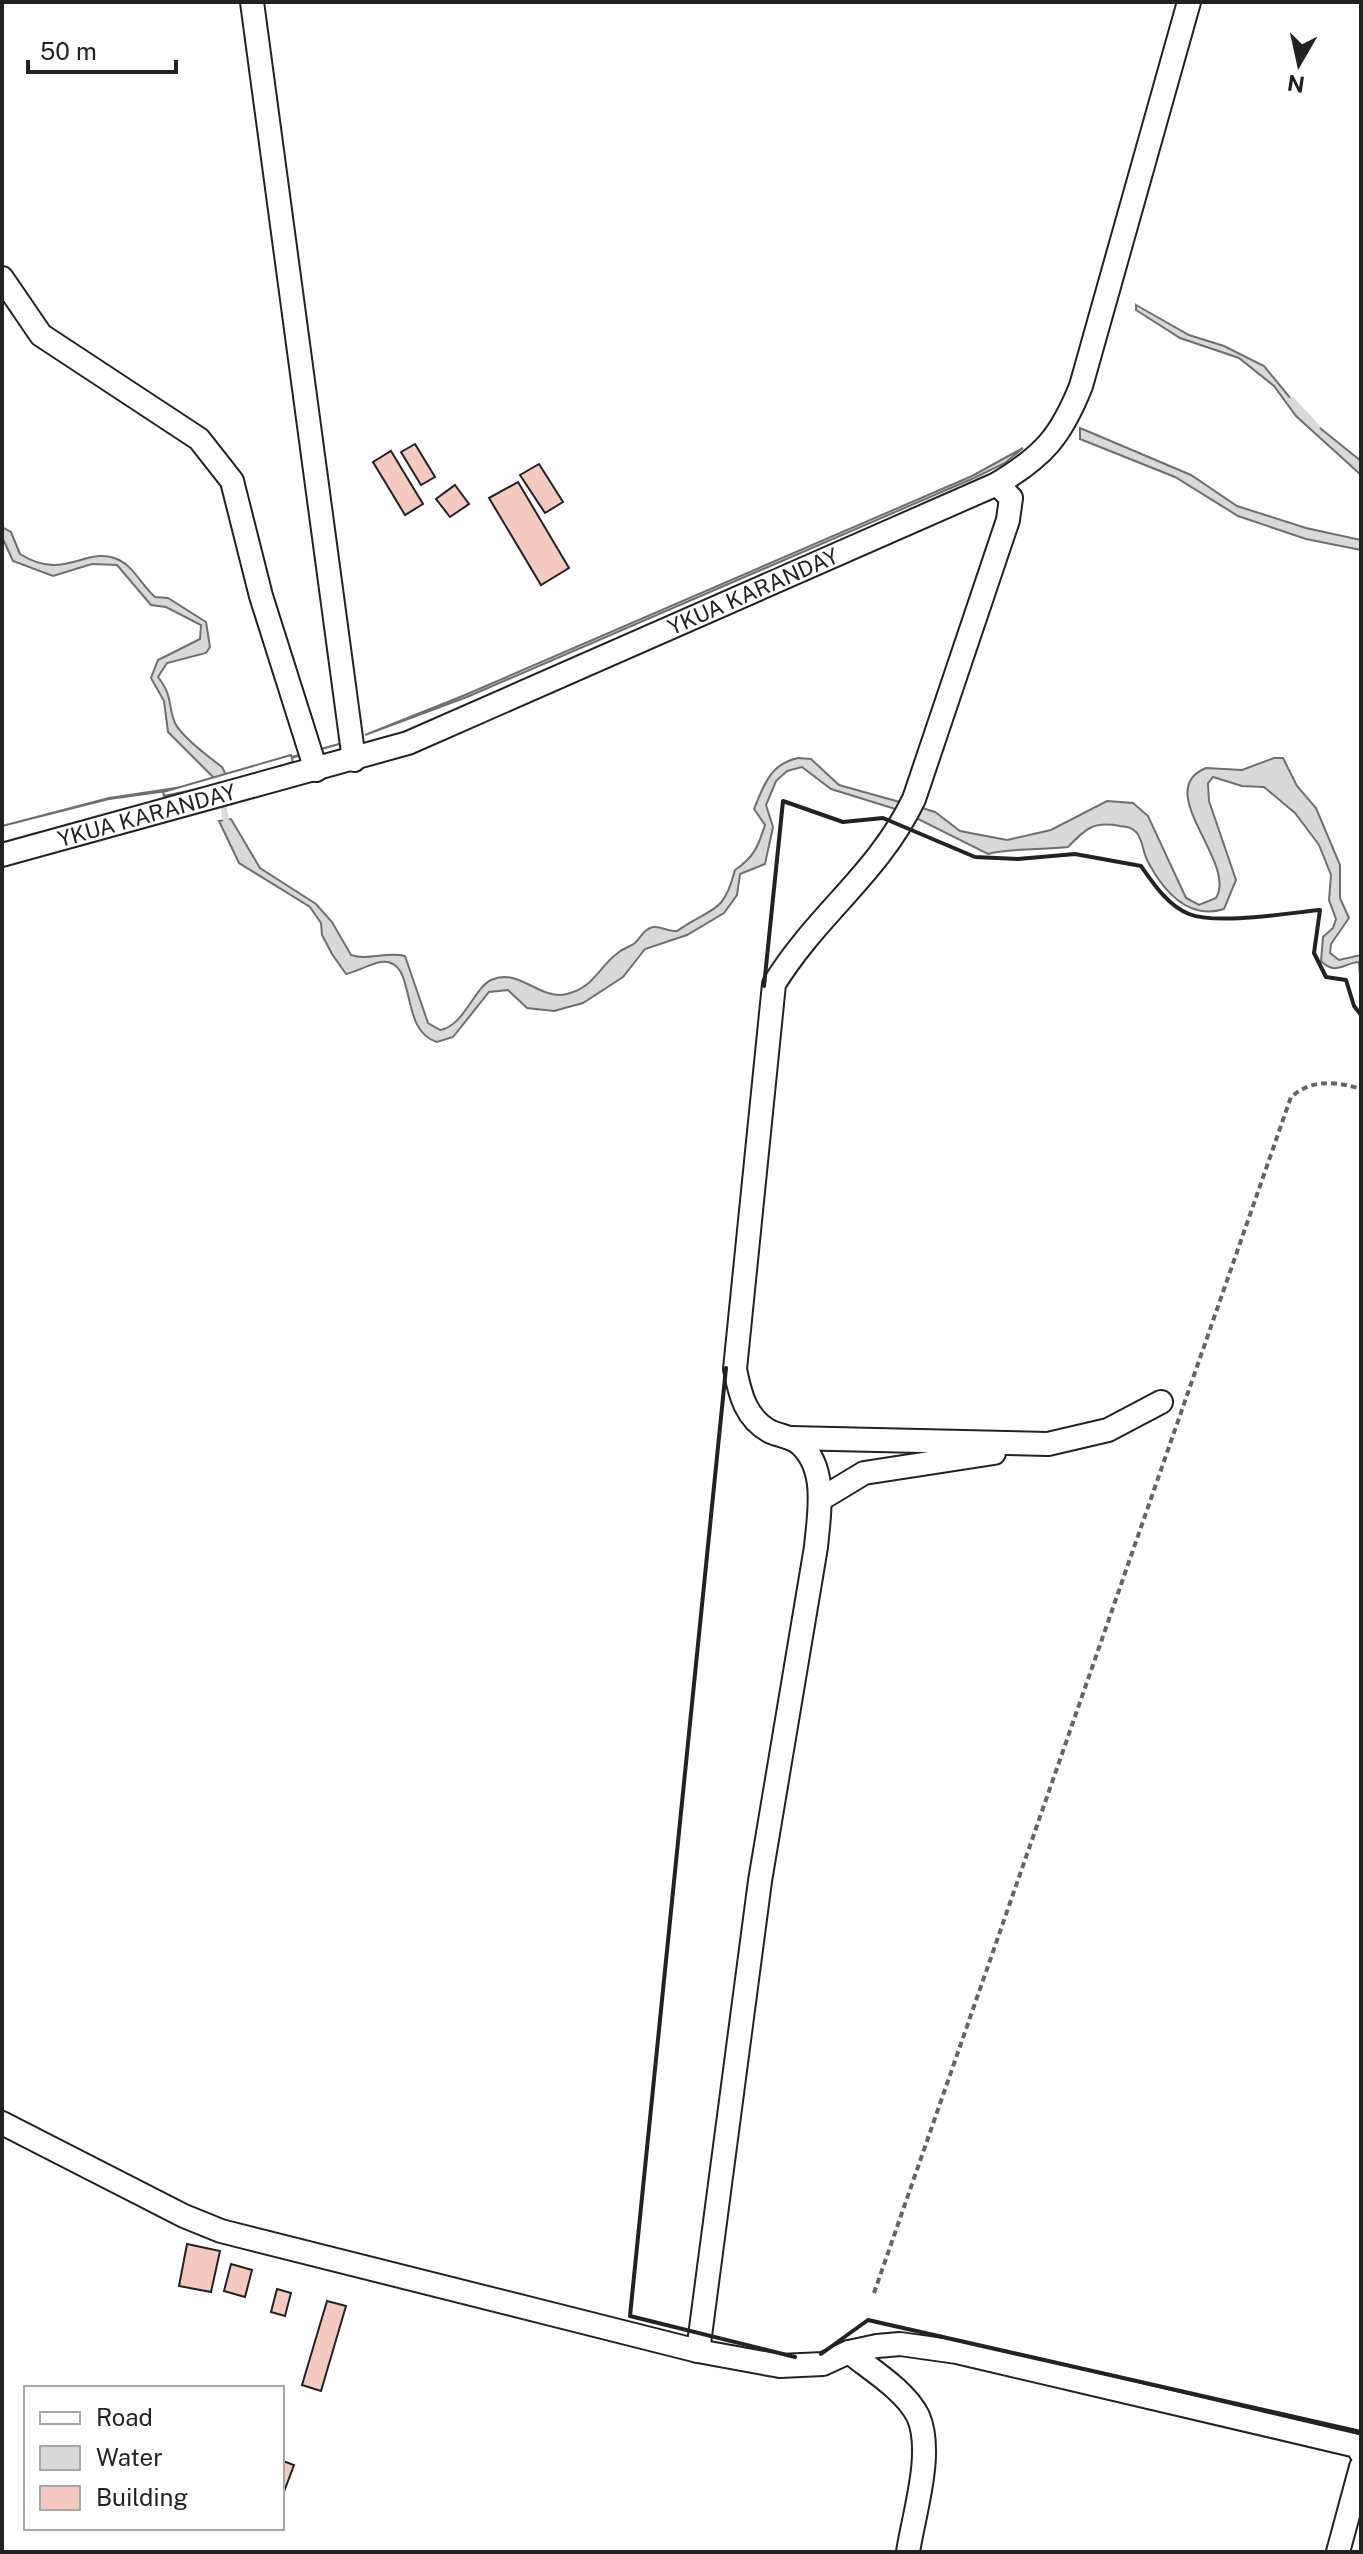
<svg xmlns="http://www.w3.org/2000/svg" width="1363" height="2554" font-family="'Public Sans',sans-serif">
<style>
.water{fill:#d9d9d9;stroke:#6f6f6f;stroke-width:2}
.pier{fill:#fff;stroke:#6f6f6f;stroke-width:2}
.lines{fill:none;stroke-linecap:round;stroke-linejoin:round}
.stream{stroke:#d9d9d9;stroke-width:6}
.building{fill:#f3c9c0;stroke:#222;stroke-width:2}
.minor-casing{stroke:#222;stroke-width:26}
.path{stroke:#646464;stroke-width:4;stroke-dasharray:6 4;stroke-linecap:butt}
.minor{stroke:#fff;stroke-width:22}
.wall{stroke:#222;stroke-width:4}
.labels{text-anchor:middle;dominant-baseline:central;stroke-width:6;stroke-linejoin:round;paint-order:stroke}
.street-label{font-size:22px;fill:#222;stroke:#fff}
</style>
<rect width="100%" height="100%" fill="#fff"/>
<g class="water">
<polygon points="1136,305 1189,335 1224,346 1264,366 1305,416 1361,461 1361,475 1296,416 1274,386 1239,358 1180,338 1136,310"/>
<polygon points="1080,428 1191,475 1237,506 1306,528 1361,540 1361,550 1306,539 1238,516 1175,477 1080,439"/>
<polygon points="1023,448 1005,463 974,478 467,697 365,735 465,695 972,476"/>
<path d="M2 527 11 532 20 554C66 583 86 544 119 560 134 567 142 586 155 597L168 598 206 622 210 647 206 653 167 663 158 677C174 698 167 704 175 723 181 736 210 758 222 767L226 775 339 744 189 788 109 799 2 826 109 798 189 786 214 778 168 732 164 701 151 678 158 660 200 639 201 625 166 607 151 605 117 565 92 564 53 576 13 561 2 537Z"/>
<path d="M798 758 811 759 839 785 907 804 905 812 831 789 802 767 787 771 776 781 766 805 773 827 765 864 740 874 737 895 724 913 687 935 645 949 623 977 583 1003 554 1011 527 1008 508 990 489 992 453 1037 437 1042C397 1030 419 958 381 962 369 964 356 972 346 974L332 954 322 935 321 923 310 907 239 863 219 821 231 819 260 868 316 904 332 922 351 955C368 961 387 951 405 956L428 1023 440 1030C464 1026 474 988 491 980 519 967 540 1001 567 994 595 987 598 967 619 952 624 948 630 947 635 943 641 937 644 929 653 927 661 926 669 932 677 931 712 906 723 916 735 870 754 857 758 847 765 825L754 809C764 785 770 764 798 758Z"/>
<path d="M1274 758H1283L1297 786 1316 808 1340 865V898L1349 918 1331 944 1330 953 1339 960 1361 955V990L1359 962C1343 963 1336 976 1321 961L1323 937 1333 928 1336 919 1329 900 1331 875 1319 845 1295 813 1264 787 1242 786 1213 777 1208 783 1209 801 1236 880 1224 909C1189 920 1164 892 1148 862 1143 853 1143 841 1137 833 1132 827 1127 827 1120 826 1094 821 1086 828 1068 847 1045 850 1007 848 988 854L916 818 919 807 935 812 960 831 1007 840 1051 830 1107 801 1133 803 1148 816 1186 898 1199 905 1216 898C1238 863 1151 790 1206 768L1242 770Z"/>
</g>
<polygon class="pier" points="291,755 293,762 230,782 164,796 163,792"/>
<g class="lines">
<g class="stream">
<polyline points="1292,400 1317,427"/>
<polyline points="222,798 227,826"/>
</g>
</g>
<g class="building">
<polygon points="415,444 435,477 421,485 401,452"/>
<polygon points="391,451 423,504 405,515 373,462"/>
<polygon points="539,464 563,502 545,513 520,475"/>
<polygon points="518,482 569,568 541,585 489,498"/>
<polygon points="455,485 469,504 450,517 436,499"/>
<polygon points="187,2244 220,2251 211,2292 179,2286"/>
<polygon points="231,2264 252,2270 245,2297 224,2291"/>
<polygon points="277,2289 291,2293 285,2316 271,2312"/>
<polygon points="327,2301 346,2306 321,2391 302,2385"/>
<polygon points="283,2461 294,2465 282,2497 282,2464"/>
</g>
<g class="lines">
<g class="minor-casing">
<g id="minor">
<polyline points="252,2 354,760"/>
<polyline points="2,278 41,335 199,439 232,481 261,596 316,770"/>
<path id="s1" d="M2 855 408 743 997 484C1044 456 1061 436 1081 386L1189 2"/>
<polyline points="790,1438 1048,1444 1108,1430 1161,1402"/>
<polyline points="821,1499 864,1473 994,1453"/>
<polyline points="2,2123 184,2216 221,2231 698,2351 780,2366 823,2364 849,2352 877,2346 900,2344 957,2352 1357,2446 1361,2453"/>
<path d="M698 2351 760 1881 816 1547C819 1514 828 1469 800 1444 792 1437 781 1436 771 1432 746 1419 740 1395 735 1369L774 984C817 914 878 874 914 799L1008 520 1011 498 997 484"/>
<path d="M849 2352C871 2370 905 2390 918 2416 934 2452 914 2513 908 2552"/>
<polyline points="1338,2552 1361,2467"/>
</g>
</g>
<g class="path">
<path d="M874 2293 1291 1097C1312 1079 1335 1081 1361 1089"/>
<polyline points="1360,2404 1361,2404"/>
</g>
<use href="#minor" class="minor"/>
<g class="wall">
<path d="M764 986 783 801 843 822 883 818 975 857 1018 859 1075 854 1141 866C1153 883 1168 906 1189 914 1216 925 1289 913 1320 910L1314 953 1326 977 1346 980 1354 1006 1361 1015"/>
<polyline points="726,1368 630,2316 795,2357"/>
<polyline points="821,2354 868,2320 1361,2432"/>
</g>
</g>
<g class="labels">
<g class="street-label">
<text stroke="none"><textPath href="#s1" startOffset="798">YKUA KARANDAY</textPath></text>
<text stroke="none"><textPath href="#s1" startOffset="150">YKUA KARANDAY</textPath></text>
</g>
</g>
<rect width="1363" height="2554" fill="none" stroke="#222222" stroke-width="8"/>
<rect x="24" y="2386" width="260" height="144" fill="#ffffff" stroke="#a7a7a7" stroke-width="2"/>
<rect x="40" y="2412" width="40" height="12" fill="#ffffff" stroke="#a7a7a7" stroke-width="2"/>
<text x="96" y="2426" font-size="24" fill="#222222">Road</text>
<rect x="40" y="2446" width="40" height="24" fill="#d9d9d9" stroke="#a7a7a7" stroke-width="2"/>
<text x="96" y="2466" font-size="24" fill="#222222">Water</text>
<rect x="40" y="2486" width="40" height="24" fill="#f3c9c0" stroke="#a7a7a7" stroke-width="2"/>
<text x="96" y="2506" font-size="24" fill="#222222">Building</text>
<g transform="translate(1299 64) rotate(189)" stroke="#ffffff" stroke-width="6" paint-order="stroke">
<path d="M0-6L14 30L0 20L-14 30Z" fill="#222222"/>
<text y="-12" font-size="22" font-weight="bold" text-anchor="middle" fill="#222222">N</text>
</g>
<path d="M28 60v12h148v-12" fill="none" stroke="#222222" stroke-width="4"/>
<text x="40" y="60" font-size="24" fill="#222222" stroke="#ffffff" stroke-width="6" paint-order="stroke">50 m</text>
</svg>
